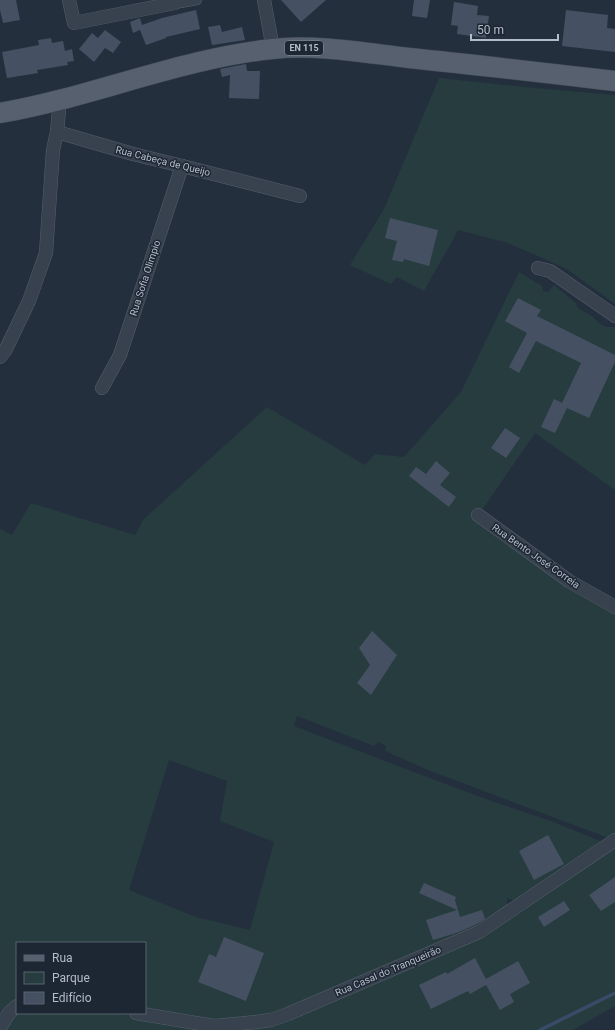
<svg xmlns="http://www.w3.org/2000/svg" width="615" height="1030" font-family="Roboto,sans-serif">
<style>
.green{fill:#263c3f;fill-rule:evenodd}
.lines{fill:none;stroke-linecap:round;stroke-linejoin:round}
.stream{stroke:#394c67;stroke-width:3.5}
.building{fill:#455162}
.pedestrian-casing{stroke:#565f6c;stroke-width:10}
.minor-casing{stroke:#565f6c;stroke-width:14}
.primary-casing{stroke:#414a57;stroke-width:21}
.pedestrian{stroke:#38414e;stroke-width:9}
.minor{stroke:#38414e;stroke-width:13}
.primary{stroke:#56606e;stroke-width:20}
.labels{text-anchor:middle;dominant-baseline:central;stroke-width:3;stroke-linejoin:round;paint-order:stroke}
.shield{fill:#1d2633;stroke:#878f9c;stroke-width:1}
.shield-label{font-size:9px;font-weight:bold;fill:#b4bcc9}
.street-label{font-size:10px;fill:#b4bcc9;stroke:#1d2633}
</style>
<rect width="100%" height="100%" fill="#242f3e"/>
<g class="green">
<path d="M439 78 525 87 615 95V304L567 269 508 243 458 230C448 250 435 270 424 291L397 277 391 284 350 265 384 209Z"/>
<path d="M519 272 542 286 543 291 548 292 554 285 576 303 578 308 592 316 599 323 606 327H615V490L535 433 480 513 615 609V836L611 839 428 770 385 751 386 746 378 742 374 746 297 716 294 726 427 777 494 802 551 821 605 843 518 902 507 898V909L486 924 267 1019 214 1026 145 1013V943H17V1004L0 1025V529L12 535 31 503 135 535 143 520 267 407 365 465 375 454 404 457 461 392ZM169 760 227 781 220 821 274 842 250 930 196 917 129 890Z"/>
<polygon points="615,845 615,1006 573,1030 226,1030 434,957"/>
<polygon points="17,1013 117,1013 207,1030 1,1030"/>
</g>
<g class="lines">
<polyline class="stream" points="540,1030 615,993"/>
</g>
<g class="building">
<polygon points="0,0 16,0 20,20 3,23 0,10"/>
<polygon points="281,0 326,0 301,22"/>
<polygon points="414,0 430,0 427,18 412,16"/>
<polygon points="454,2 478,6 477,15 489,16 486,38 457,34 458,26 451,25"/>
<polygon points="196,10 200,29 166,37 166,38 146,45 140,30 133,33 130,22 140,18 142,25 162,18"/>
<polygon points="566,10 608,15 607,28 615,29 615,52 562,46"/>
<polygon points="220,25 222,32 242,27 245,40 212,45 208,27"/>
<polygon points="105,30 121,42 113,53 105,48 94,62 79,49 92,33 98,38"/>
<polygon points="51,38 52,43 63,41 65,51 72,49 74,61 67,62 68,65 37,70 38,73 7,78 2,52 39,45 38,40"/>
<polygon points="246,64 247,71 260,71 259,99 229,98 230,75 222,77 220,69"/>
<polygon points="390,218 438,230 429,266 404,259 403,262 392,260 397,241 385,238"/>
<polygon points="518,298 541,310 537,316 615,355 615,362 589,418 567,408 555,433 541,427 554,399 562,403 581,363 536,341 519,373 509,367 527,333 505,321"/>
<polygon points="505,428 520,438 506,458 491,448"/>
<polygon points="436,461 450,473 440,485 456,497 449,507 409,476 416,467 426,474"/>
<polygon points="372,631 397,655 371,695 357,683 370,665 359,648"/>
<polygon points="548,835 564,864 534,880 519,851"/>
<polygon points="615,877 615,902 601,911 589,895"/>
<polygon points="424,883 456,897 455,900 460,917 482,910 485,919 475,925 456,933 433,940 426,920 457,910 419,893"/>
<polygon points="564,901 570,910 544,927 538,917"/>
<polygon points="224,937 264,953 246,1001 198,982 209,954 216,957"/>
<polygon points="475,958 486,979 518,961 530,983 510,994 514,1002 500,1010 486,985 470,994 468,991 431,1009 419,985 446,972 447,974"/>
</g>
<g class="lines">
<g class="pedestrian-casing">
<polyline id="pedestrian" points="181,3 197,0"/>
</g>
<g class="minor-casing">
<g id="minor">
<polyline points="69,0 74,23 175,3 175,0"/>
<polyline points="264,0 273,49"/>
<polyline points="56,101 59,110 57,132 133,154 182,166 300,196"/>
<polyline points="538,268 550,271 615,316"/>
<polyline points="0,357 6,349 29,301 46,253 53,150 57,132"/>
<polyline points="102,388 120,355 182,166"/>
<polyline points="478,515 569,581 615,607"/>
<polyline points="136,1013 214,1026 256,1022 271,1020 288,1014 479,932 615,840"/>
<polyline points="0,1028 9,1013 17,1006"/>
</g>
</g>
<g class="primary-casing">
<path id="primary" d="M0 113C92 97 179 59 272 49 316 44 365 53 409 58 478 65 546 73 615 81"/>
</g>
<use href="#pedestrian" class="pedestrian"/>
<use href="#minor" class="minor"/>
<use href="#primary" class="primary"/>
</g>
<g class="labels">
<rect class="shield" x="285" y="41" width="38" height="14" rx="3"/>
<g class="shield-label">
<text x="304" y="48">EN 115</text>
</g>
<g class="street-label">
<text transform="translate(163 161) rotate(14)">Rua Cabeça de Queijo</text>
<text transform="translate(145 278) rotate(-72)">Rua Sofia Olimpio</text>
<text transform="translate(536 556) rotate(35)">Rua Bento José Correia</text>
<text transform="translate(388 971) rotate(-23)">Rua Casal do Tranqueirão</text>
</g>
</g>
<rect x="16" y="942" width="130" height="72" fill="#1d2633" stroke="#59626f"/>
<rect x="24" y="955" width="20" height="6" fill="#56606e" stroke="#59626f"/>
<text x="52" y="962" font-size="12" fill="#b4bcc9">Rua</text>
<rect x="24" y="972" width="20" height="12" fill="#263c3f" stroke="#59626f"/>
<text x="52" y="982" font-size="12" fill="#b4bcc9">Parque</text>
<rect x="24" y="992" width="20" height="12" fill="#455162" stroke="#59626f"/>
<text x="52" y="1002" font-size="12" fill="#b4bcc9">Edifício</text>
<path d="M471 34v6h87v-6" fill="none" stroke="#b4bcc9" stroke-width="2"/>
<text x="477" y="34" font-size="12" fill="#b4bcc9" stroke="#1d2633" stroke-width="3" paint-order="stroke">50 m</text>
</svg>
